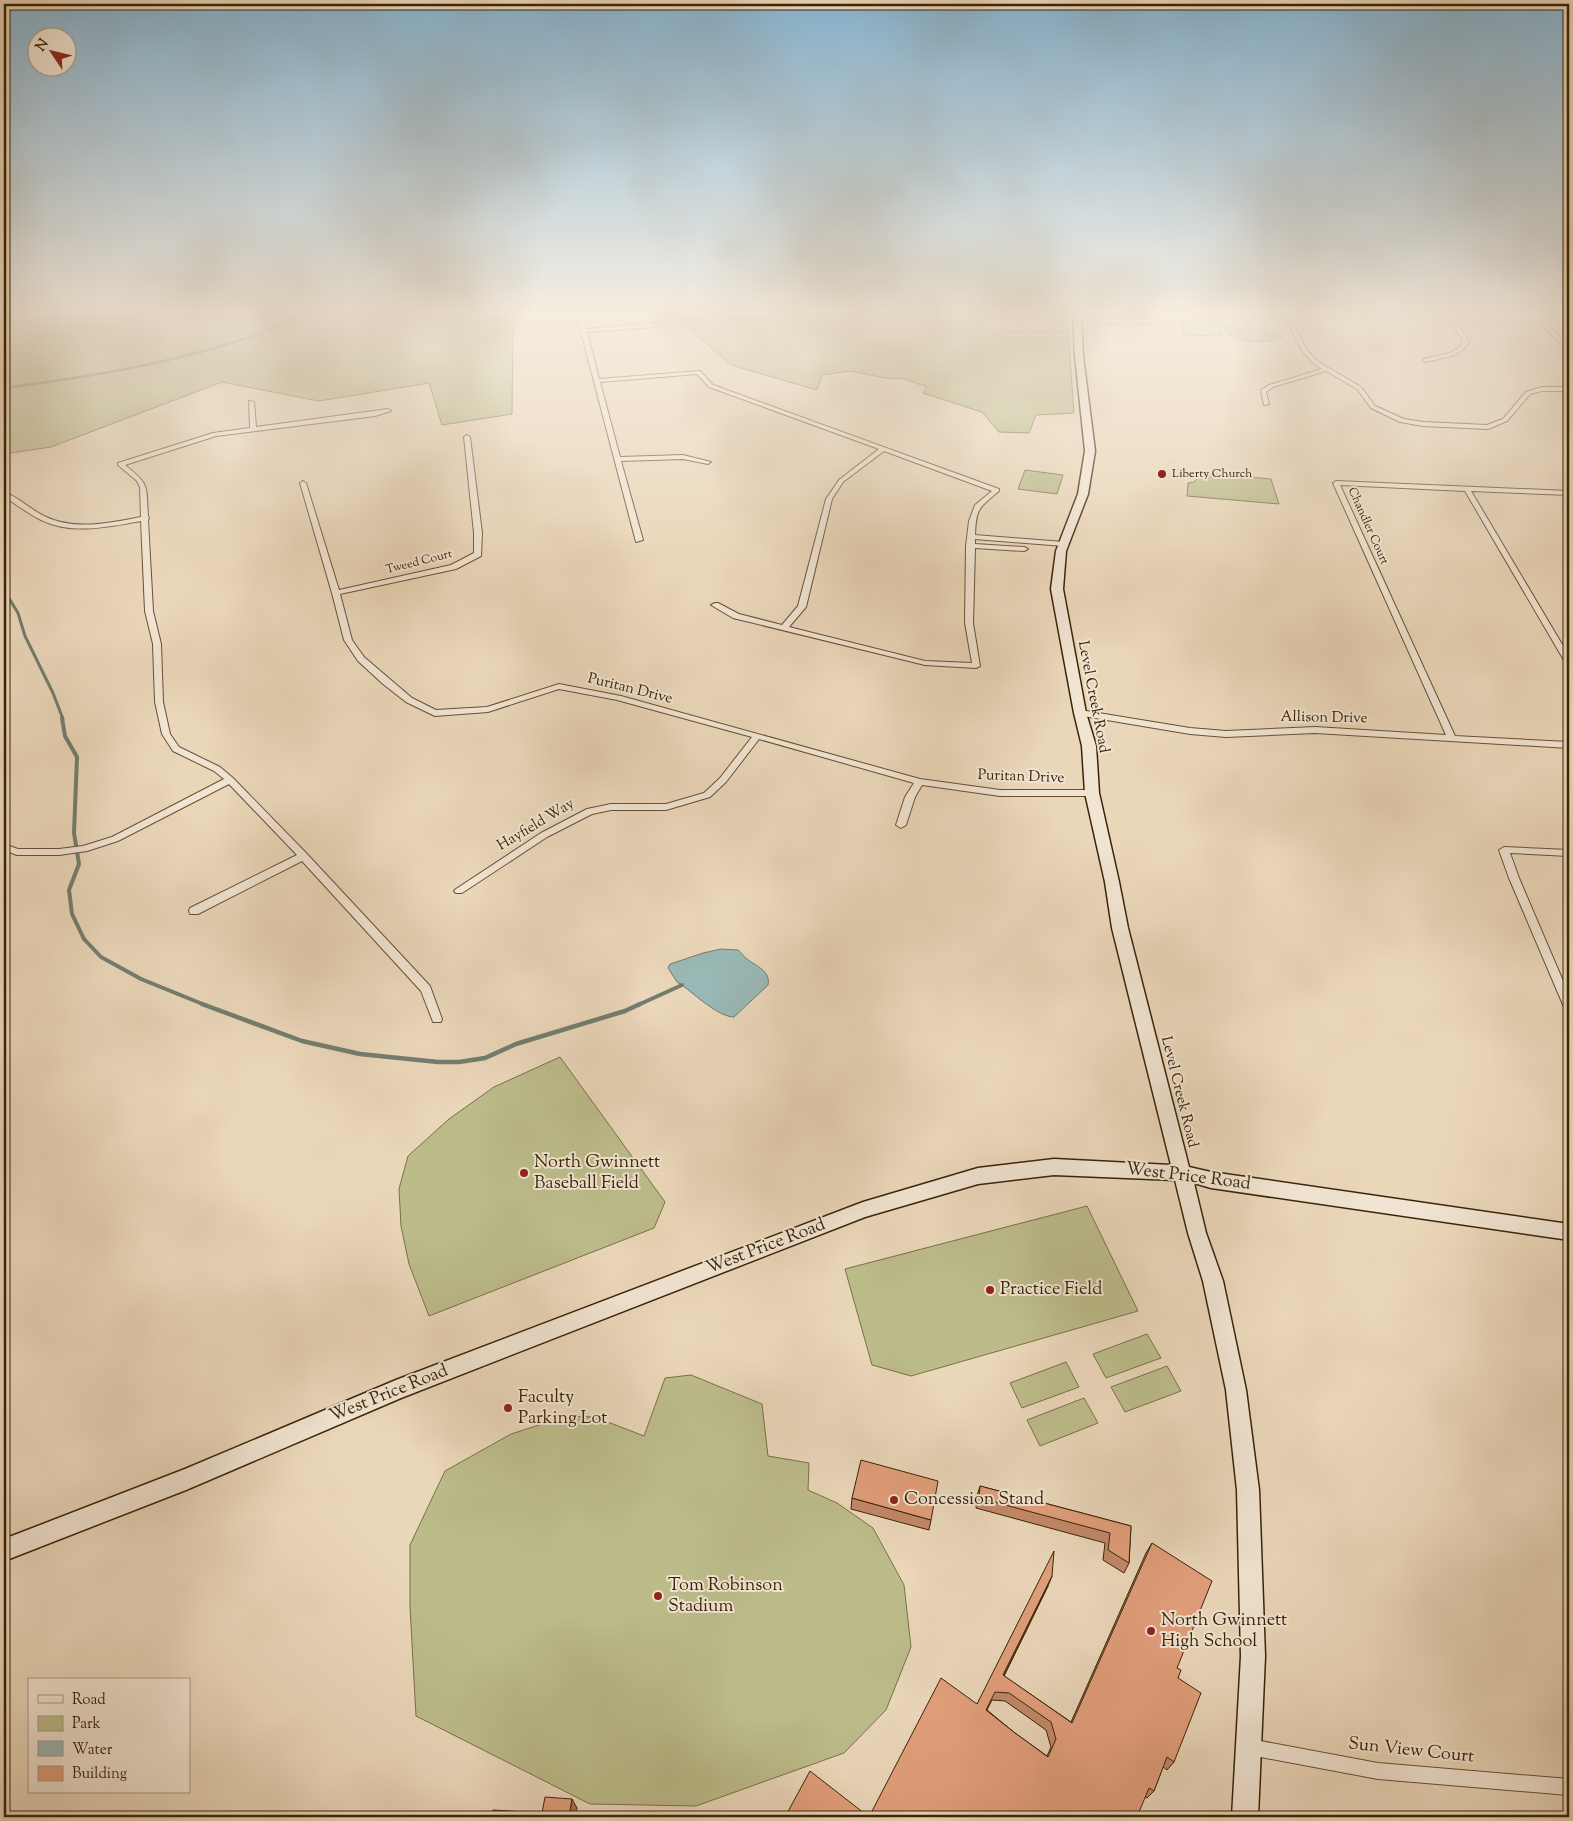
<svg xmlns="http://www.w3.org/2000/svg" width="1573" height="1821" font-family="'Sorts Mill Goudy',serif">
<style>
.green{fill:#bcbc8b;stroke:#7a7049}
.water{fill:#99b8b5;stroke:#737d6f}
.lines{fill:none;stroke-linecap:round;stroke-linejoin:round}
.stream-far3{stroke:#737d6f;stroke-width:2.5}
.stream-far2{stroke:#737d6f;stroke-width:3}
.stream-far1{stroke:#737d6f;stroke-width:4}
.stream{stroke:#737d6f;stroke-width:4.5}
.street-casing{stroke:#655034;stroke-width:2}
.secondary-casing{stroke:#392407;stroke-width:3}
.street{fill:#f1e4d2;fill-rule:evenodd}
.secondary{fill:#f1e4d2;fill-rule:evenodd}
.wall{fill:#c28869;stroke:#392407;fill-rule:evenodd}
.shaded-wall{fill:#9e6f55;stroke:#392407}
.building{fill:#e19e7a;stroke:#392407;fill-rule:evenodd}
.poi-dot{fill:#8f2418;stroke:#f1e4d2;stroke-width:2}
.labels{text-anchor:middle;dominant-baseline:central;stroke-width:4;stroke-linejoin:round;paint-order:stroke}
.far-poi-label{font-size:12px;fill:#392407;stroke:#f1e4d2;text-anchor:start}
.far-street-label{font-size:12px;fill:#392407;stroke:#f1e4d2}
.street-label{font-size:15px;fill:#392407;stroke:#f1e4d2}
.near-poi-label{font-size:18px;fill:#392407;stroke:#f1e4d2;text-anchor:start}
.near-street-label{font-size:18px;fill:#392407;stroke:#f1e4d2}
</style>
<rect width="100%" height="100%" fill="#ead6b9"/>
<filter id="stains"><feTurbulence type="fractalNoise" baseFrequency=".004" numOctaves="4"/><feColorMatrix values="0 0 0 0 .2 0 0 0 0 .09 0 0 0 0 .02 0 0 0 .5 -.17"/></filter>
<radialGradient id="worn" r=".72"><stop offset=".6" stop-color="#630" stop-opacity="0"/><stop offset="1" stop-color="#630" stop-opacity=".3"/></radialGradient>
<g class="green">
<polygon points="92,313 513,313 512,414 442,425 429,383 319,401 222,382 51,447 4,454 4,323"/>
<polygon points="671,313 975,313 992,331 1068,331 1074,413 1036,415 1029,433 999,432 982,412 923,393 927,387 904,379 885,378 850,371 822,375 817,390 731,365"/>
<polygon points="1180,322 1217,324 1222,336 1184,335"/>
<polygon points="1025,470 1063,475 1057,494 1018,489"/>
<polygon points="1202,473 1271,479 1279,504 1187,496 1188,483 1194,482"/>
<polygon points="560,1057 665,1202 654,1228 429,1316 409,1264 401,1226 399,1189 408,1156 449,1119 494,1087"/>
<polygon points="1087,1206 1138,1311 911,1376 872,1365 845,1269"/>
<polygon points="1147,1334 1161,1358 1106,1378 1093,1354"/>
<polygon points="1066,1362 1079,1387 1022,1408 1010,1383"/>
<polygon points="1167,1366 1181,1391 1125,1412 1111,1387"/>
<polygon points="691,1375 762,1404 768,1456 809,1463 808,1490 837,1503 873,1528 904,1585 911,1647 886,1710 844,1753 696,1806 590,1804 416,1716 410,1607 410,1545 445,1471 511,1434 567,1416 595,1417 644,1436 665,1378"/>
<polygon points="1084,1398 1098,1423 1040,1446 1027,1420"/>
</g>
<g class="water">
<path d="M1226 327 1264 331 1283 336C1272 346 1229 343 1223 328Z"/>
<path d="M721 949 738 950C742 953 743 956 747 959 756 966 771 971 768 985L734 1017C719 1017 695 995 682 985L677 982 668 968 670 964 703 953Z"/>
</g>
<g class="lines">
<path class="stream-far3" d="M4 388C112 374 212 357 312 313"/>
<polyline class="stream-far2" points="4,590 18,613 25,636 53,693 63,719"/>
<g class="stream-far1">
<polyline points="62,718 65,736 77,757 74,833 79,864 69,890 72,914 84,939 101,957 141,979 205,1005"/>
<polyline points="638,1005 682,985"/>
</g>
<polyline class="stream" points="202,1004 302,1041 360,1054 438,1062 459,1062 485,1058 516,1044 625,1011 640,1004"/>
<g class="street-casing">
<g id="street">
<path d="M576 313H582L586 329 656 323 659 325 656 327 587 332 599 379 700 371 713 385 999 489V491C979 508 976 508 975 535L1064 542 1068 544 1064 546 975 539V544L1024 547 1028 549 1024 551 975 548 973 623 980 666 976 668 925 665 733 618 711 605 715 603H718L739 614 782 625 798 606 826 499 839 480 879 449 709 387 697 374 600 382 620 457 683 455 711 462 708 464 683 459 621 461 643 540 636 542ZM884 451 992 491 975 505 969 521 966 546 965 623 972 663 925 661 789 627 806 607 832 499 843 482Z"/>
<path d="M1175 313H1184C1153 330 1111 322 1078 322L1075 320 1078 318 1143 319Z"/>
<polygon points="1261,313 1270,313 1293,324 1307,350 1317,361 1361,387 1375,406 1404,419 1423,422 1487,425 1503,419 1526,392 1542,387 1569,387 1569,391 1542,391 1530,394 1507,421 1488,429 1423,426 1400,422 1371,408 1357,389 1326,371 1273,387 1266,392 1269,404 1264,405 1261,390 1269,385 1322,369 1313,363 1303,352 1289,326"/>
<path d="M1406 313 1541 319 1569 346V351L1539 323 1454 319 1469 341C1463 357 1441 358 1426 362L1423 360 1424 359 1450 353 1461 346 1463 341 1449 319 1406 317 1379 319 1376 317 1379 315Z"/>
<path d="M249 401 254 402 256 427 388 409 391 411 375 416 216 436 125 465C150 485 146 485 148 516L149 518 148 520 153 611 161 644 163 702 170 734 179 747 220 767 233 778 307 854 430 986 442 1019 441 1022H433L432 1019 421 991 302 861 198 914H190L189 911 190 908 297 855 229 784 118 841 87 851 59 855H17L4 850V844L18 849H59L83 846 112 837 224 779 214 771 173 751 162 734 155 702 153 644 145 611 141 521C108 527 72 535 41 520 27 513 16 504 4 497V492C18 497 30 509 44 516 74 531 110 523 141 517L140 487 137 481 118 465V463L213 433 250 428Z"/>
<polygon points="467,435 470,437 482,533 481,556 456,569 340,594 352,640 364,657 412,698 436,710 487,707 559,684 621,696 920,779 1000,790 1092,790 1097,793 1092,796 1000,796 922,785 915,797 906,825 901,828 896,825 905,797 914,783 759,739 726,782 710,797 666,810 611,810 592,814 547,837 462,893 456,893 454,891 456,889 541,833 587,809 611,804 666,804 704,793 720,778 752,737 617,700 559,689 488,712 435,716 406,702 383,684 358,661 344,640 332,593 300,483 303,481 306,483 339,590 451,565 474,553 474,533 464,437"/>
<polygon points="1336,481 1569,491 1569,495 1471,491 1569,656 1569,664 1565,662 1465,491 1340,485 1455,736 1569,742 1569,748 1315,733 1226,737 1190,734 1077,715 1077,711 1080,710 1190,728 1226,731 1315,727 1446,735 1333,483"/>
<polygon points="1504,847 1569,850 1569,856 1510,853 1519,878 1569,995 1569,1011 1565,1010 1564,1007 1509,878 1499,850"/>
<polygon points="1250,1739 1378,1763 1569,1779 1569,1795 1378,1779 1250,1755 1244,1753 1242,1747 1244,1741"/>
</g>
</g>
<g class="secondary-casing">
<polygon id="secondary" points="1073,313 1081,313 1083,356 1095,451 1088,494 1066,551 1063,589 1086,713 1096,746 1099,793 1119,882 1128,928 1189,1167 1211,1172 1569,1224 1569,1240 1211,1188 1194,1183 1206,1233 1223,1281 1246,1390 1259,1490 1265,1656 1258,1817 1232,1817 1241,1656 1237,1490 1226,1390 1203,1281 1188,1233 1175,1180 1054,1175 978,1184 865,1217 401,1398 186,1490 4,1561 4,1539 185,1469 396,1380 863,1202 978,1168 1054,1159 1171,1165 1112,928 1105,882 1085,793 1082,746 1074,713 1051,589 1056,551 1078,494 1085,451 1075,356"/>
</g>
<use href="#street" class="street"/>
<use href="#secondary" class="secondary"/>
</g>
<g class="wall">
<polygon points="980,1486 1131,1526 1129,1563 1124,1573 1103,1560 1105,1543 976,1508 977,1496"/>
<polygon points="852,1498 931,1520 929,1530 851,1509"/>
<path d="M1152 1543 1177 1668 1178 1678 1174 1762 1167 1770 1163 1767 1154 1791 1147 1798 1145 1797 869 1817 977 1704 1048 1586 1004 1676 1071 1722 1146 1553ZM992 1700 1005 1701 1046 1730 1051 1747 1047 1756 1015 1733 987 1710Z"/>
</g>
<g class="shaded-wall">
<polygon points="1052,1576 1048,1586 1000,1684 1003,1675"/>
<polygon points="572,1799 577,1808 575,1817 569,1816"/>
</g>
<g class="building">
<polygon points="861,1460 938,1481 931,1520 852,1498"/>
<polygon points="980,1486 1131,1526 1129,1563 1108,1550 1110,1533 979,1498"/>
<path d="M1152 1543 1212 1581 1177 1668 1181 1670 1178 1678 1201 1693 1174 1762 1167 1757 1154 1791 1149 1788 1137 1817H869L941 1678 977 1704 1054 1551 1052 1576 1003 1675 1072 1723ZM995 1692 1009 1693 1051 1722 1056 1739 1048 1757 1015 1733 986 1710Z"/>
<polygon points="810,1771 869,1817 785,1817"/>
<polygon points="545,1797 572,1799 569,1816 588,1817 491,1817 493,1810 542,1813"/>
</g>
<linearGradient id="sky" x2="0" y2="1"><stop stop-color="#88b6d4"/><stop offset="0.55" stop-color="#f6ede0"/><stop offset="1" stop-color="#f6ede0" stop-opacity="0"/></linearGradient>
<rect width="1573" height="568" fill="url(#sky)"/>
<g class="poi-dot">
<circle cx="1162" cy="474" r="5"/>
<circle cx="524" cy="1173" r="5"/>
<circle cx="990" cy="1290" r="5"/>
<circle cx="508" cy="1408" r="5"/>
<circle cx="894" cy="1500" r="5"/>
<circle cx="658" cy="1596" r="5"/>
<circle cx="1151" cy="1631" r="5"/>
</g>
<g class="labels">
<g class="far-poi-label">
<text x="1172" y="474">Liberty Church</text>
</g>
<g class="far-street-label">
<text transform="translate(1368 526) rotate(66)">Chandler Court</text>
<text transform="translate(419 562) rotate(-14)">Tweed Court</text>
</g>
<g class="street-label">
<text transform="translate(630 689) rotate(14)">Puritan Drive</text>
<text transform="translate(1093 697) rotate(79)">Level Creek Road</text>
<text transform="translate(1324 718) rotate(1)">Allison Drive</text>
<text transform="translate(1021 777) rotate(2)">Puritan Drive</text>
<text transform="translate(536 825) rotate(-31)">Hayfield Way</text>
<text transform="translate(1179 1092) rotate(76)">Level Creek Road</text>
</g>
<g class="near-poi-label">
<text x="534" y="1163">North Gwinnett<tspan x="534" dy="21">Baseball Field</tspan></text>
<text x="1000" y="1290">Practice Field</text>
<text x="518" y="1398">Faculty<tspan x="518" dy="21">Parking Lot</tspan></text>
<text x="904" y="1500">Concession Stand</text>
<text x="668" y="1586">Tom Robinson<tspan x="668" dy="21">Stadium</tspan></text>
<text x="1161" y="1621">North Gwinnett<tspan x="1161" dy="21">High School</tspan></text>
</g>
<g class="near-street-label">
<text transform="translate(1188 1177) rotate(7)">West Price Road</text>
<text transform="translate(766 1247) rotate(-21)">West Price Road</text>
<text transform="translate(389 1394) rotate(-22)">West Price Road</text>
<text transform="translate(1411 1751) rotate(6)">Sun View Court</text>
</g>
</g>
<rect width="1573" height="1821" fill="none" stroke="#ead6b9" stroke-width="20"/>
<rect x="5" y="5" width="1563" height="1811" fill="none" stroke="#392407" stroke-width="2.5"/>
<rect x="10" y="10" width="1553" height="1801" fill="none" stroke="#392407"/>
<rect x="28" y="1678" width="162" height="115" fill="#f1e4d2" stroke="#a79781"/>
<rect x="38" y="1695" width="25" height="8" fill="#f1e4d2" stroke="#a79781"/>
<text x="72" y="1704" font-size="15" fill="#392407">Road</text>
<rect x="38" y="1716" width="25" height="15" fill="#bcbc8b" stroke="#a79781"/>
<text x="72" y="1728" font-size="15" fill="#392407">Park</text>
<rect x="38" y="1741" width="25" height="15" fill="#99b8b5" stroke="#a79781"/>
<text x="72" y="1754" font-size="15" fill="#392407">Water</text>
<rect x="38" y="1766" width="25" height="15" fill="#e19e7a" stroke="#a79781"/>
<text x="72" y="1778" font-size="15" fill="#392407">Building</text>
<g transform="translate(52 52) rotate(305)"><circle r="24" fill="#f1e4d2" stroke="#a79781"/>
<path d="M0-4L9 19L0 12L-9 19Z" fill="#8f2418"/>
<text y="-8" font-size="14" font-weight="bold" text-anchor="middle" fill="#392407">N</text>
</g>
<rect width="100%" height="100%" filter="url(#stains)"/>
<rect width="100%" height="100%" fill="url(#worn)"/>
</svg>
